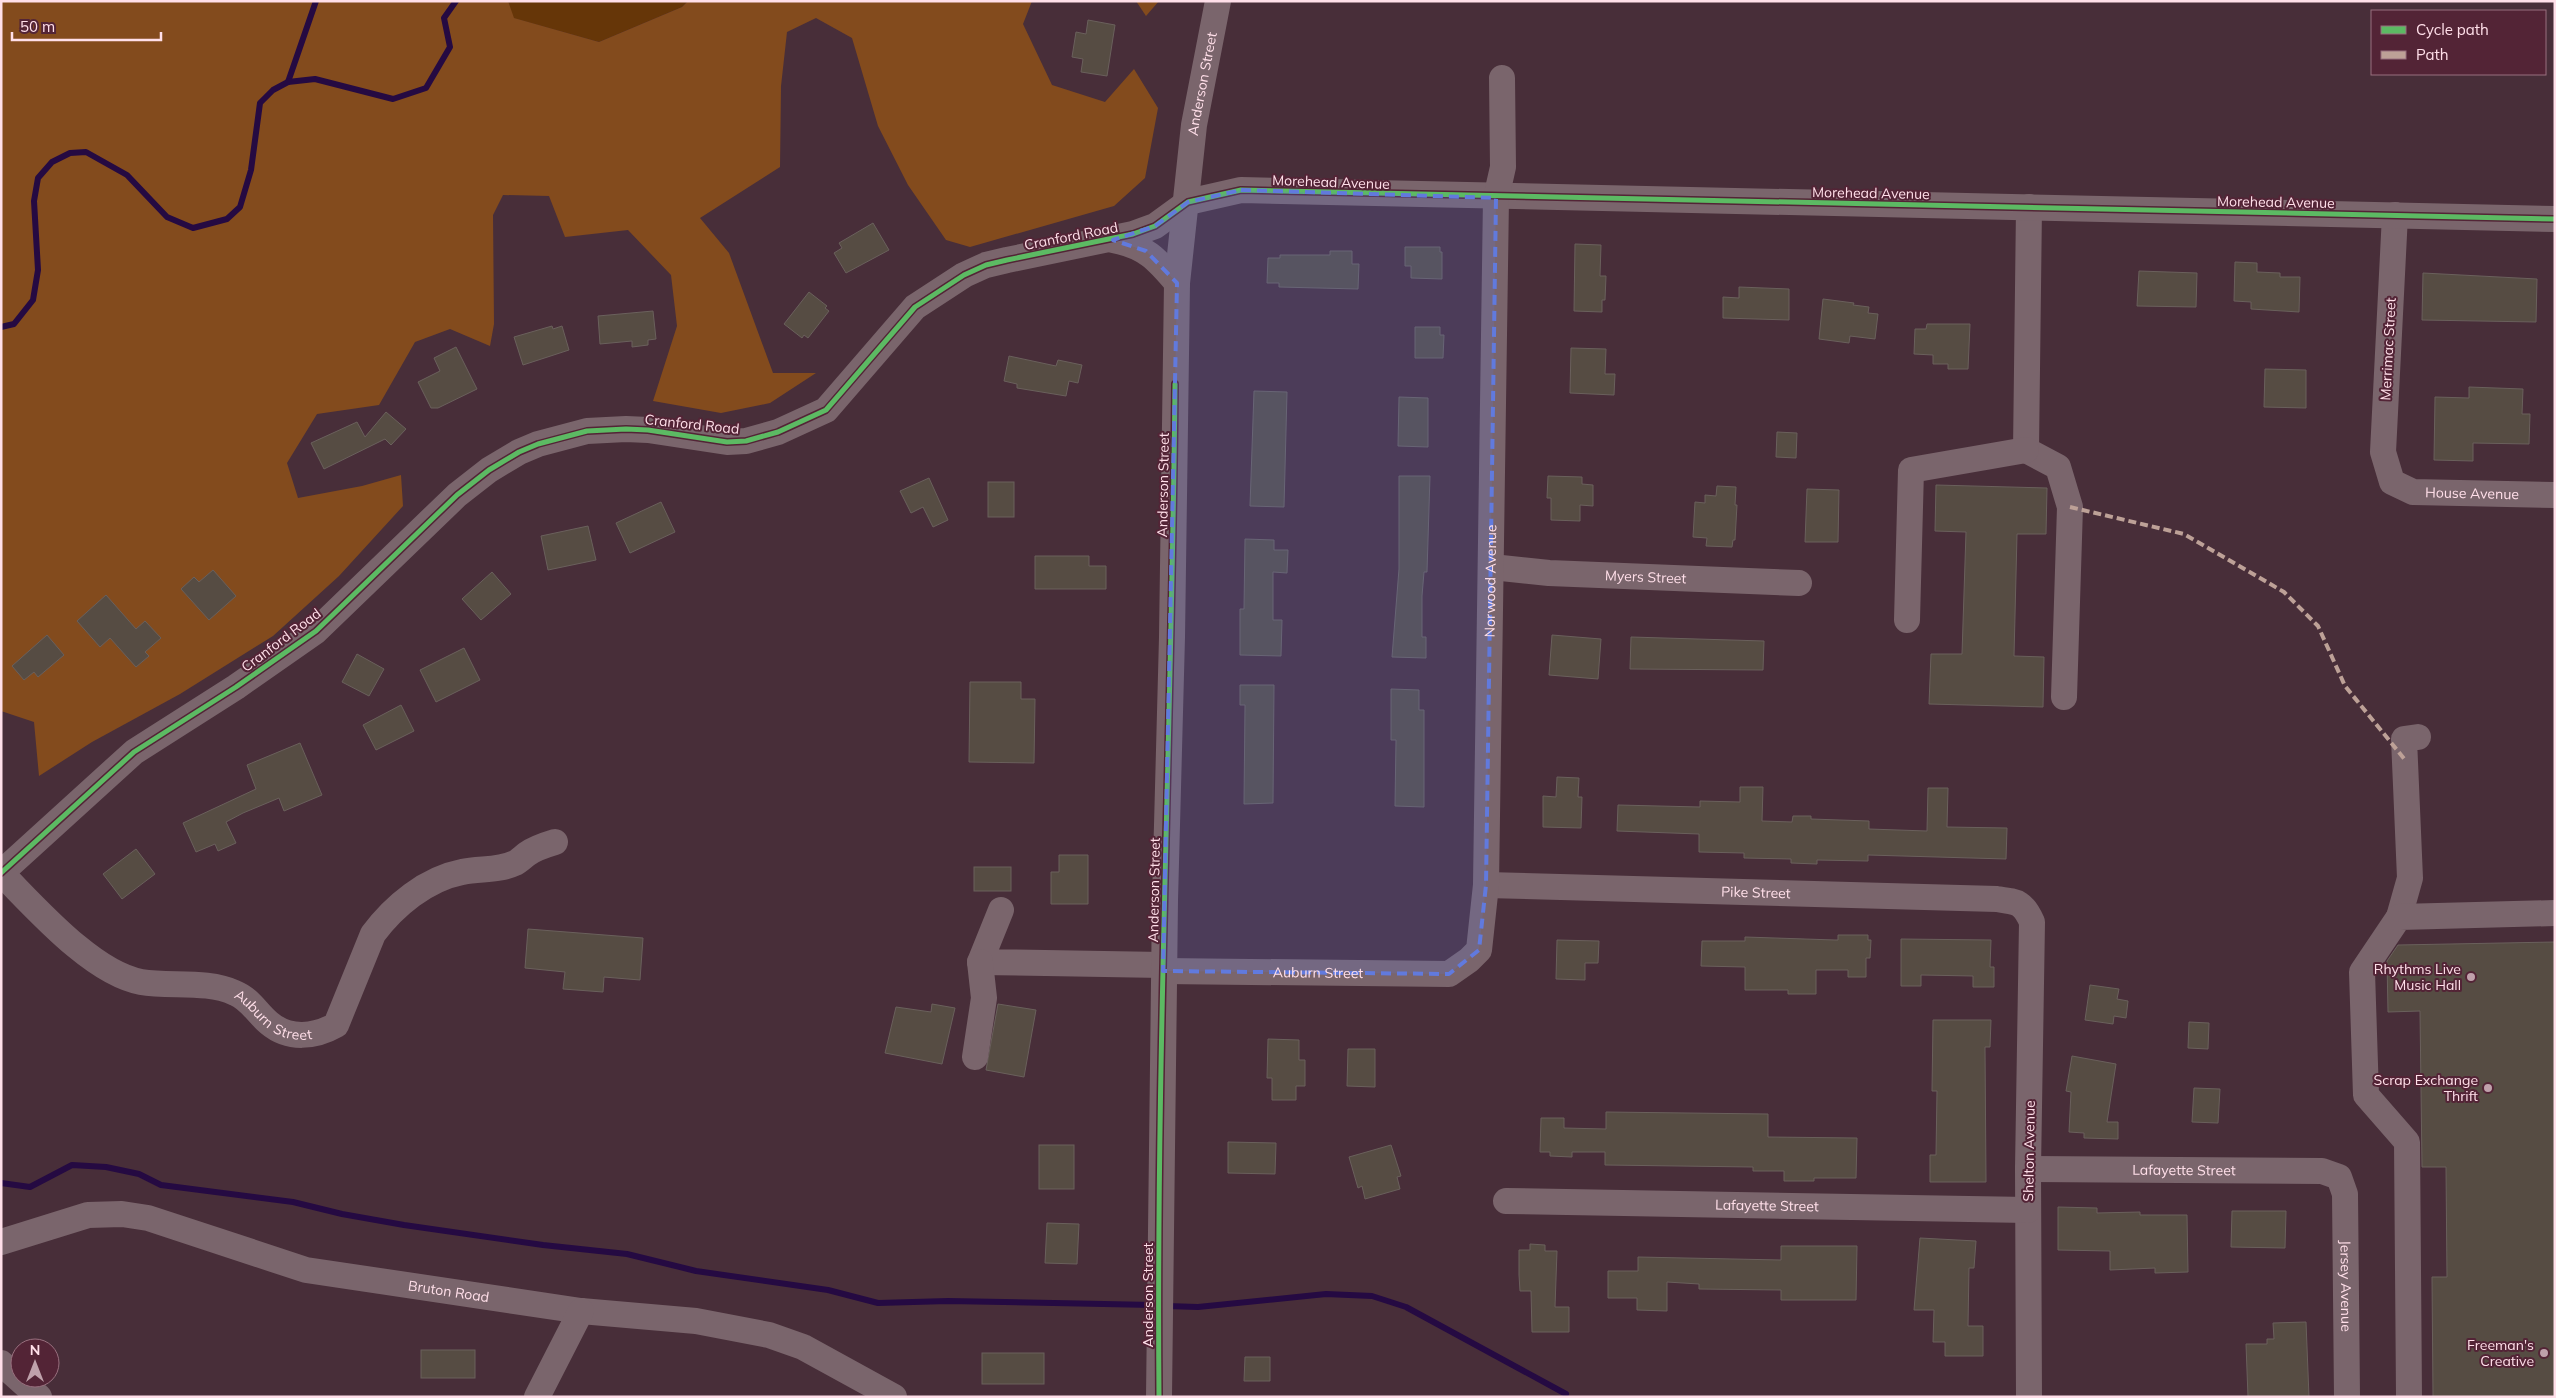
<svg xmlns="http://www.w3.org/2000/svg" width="2556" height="1398" font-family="Mulish,sans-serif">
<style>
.green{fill:#663608}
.forest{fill:#834b1d}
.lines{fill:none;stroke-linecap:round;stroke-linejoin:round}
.stream{stroke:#250a42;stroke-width:6}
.building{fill:#564c43;stroke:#6a605c}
.minor{stroke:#7a656c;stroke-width:26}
.quiet{stroke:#bda197;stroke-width:4;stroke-dasharray:8 4;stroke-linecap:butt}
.cycleway-casing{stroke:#532436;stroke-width:8}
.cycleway{stroke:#5cba63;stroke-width:5}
.marked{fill:#617add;fill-opacity:0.2;stroke:#617add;stroke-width:4;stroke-dasharray:10 6;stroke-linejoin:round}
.poi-dot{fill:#bfa1ab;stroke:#532436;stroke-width:2}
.labels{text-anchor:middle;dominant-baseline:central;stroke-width:4;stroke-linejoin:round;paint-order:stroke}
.street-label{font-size:14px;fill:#ffdfe9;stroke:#532436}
.poi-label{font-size:14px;fill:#ffdfe9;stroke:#532436;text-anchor:end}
</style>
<rect width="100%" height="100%" fill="#482e39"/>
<polygon class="green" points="508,1 688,1 682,7 599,42 513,18"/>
<g class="forest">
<polygon points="1,1 508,1 514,18 599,42 682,7 688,1 1032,1 1023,24 1052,85 1105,102 1134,69 1158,108 1145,178 1114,206 970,247 946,240 908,185 878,126 852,38 816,18 787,32 781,86 780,167 700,218 729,253 773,373 816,373 770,403 721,413 653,401 677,326 671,275 628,230 565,237 549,196 503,195 493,215 494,324 490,346 450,329 415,342 379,405 317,414 287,463 298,498 362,486 401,475 403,506 339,576 273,636 180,694 92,742 39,776 34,722 1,711"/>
<polygon points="1136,1 1159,1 1146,16"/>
</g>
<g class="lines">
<g class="stream">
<polyline points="288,82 316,1"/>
<polyline points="1,327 14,324 33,300 38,270 34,201 38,178 52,162 70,153 86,152 127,175 167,217 193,228 227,219 240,207 251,170 260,103 273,90 288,82 315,79 393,99 426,88 450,47 444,18 456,1"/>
<polyline points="1,1183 30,1187 72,1165 106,1167 139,1174 161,1185 293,1202 342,1214 404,1225 543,1245 627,1254 696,1271 828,1290 878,1303 948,1301 1154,1305"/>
<polyline points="1166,1306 1198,1307 1326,1294 1372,1296 1406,1307 1566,1394"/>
</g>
</g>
<g class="building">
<polygon points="1088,20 1115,25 1107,76 1081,72 1083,59 1072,57 1076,32 1086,34"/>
<polygon points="873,223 889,250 846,273 834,253 842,248 839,243"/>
<polygon points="1575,244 1601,245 1600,276 1606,276 1605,300 1602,300 1602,312 1574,311"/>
<polygon points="1405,247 1440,247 1440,252 1442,252 1442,279 1411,278 1411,266 1405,266"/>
<polygon points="1330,251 1352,251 1352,264 1359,264 1358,289 1279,287 1279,283 1267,283 1268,258 1280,258 1280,255 1330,255"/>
<polygon points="2235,262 2257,263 2257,272 2280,273 2280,277 2300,277 2299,312 2251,309 2251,302 2234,301"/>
<polygon points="2139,271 2197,273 2196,307 2137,306"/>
<polygon points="2423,273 2537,279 2536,322 2422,320"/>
<polygon points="1739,287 1789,289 1789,320 1723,318 1723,297 1739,298"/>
<polygon points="809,292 827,306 825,308 829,311 808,338 804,335 802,338 784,324"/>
<polygon points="1823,299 1854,303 1853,305 1869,307 1868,313 1878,314 1875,339 1850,336 1849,343 1819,339"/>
<polygon points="653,311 656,339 648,340 648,345 632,347 632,341 600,344 598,316"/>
<polygon points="1927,324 1970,324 1968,369 1948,369 1948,364 1933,364 1933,355 1914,354 1915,329 1926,329"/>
<polygon points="552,326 553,329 562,326 569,350 523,365 514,337"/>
<polygon points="1415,327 1440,327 1440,335 1444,335 1443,358 1415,358"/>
<polygon points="456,347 477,389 438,408 431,408 418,382 440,371 434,358"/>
<polygon points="1571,348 1606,349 1605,374 1615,374 1614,395 1570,393"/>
<polygon points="1009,356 1056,366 1058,360 1082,365 1078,383 1069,381 1066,396 1017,388 1017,384 1004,381"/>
<polygon points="2265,369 2306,370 2306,408 2264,407"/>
<polygon points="2469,387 2523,389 2522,414 2530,414 2529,444 2473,443 2473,461 2434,460 2435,397 2469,398"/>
<polygon points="1254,391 1287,392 1284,507 1250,506"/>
<polygon points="1399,397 1428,398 1428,447 1398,446"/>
<polygon points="386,412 406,429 391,445 385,439 324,469 311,443 357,422 365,437"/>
<polygon points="1777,432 1797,433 1796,458 1776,457"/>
<polygon points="1399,476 1430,476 1427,572 1424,572 1422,596 1422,637 1426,637 1426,658 1392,657 1399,569"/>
<polygon points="1548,476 1582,477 1582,484 1593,485 1593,506 1580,505 1580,521 1551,520 1551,498 1547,498"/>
<polygon points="929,478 948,520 933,527 923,507 911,513 900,491"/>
<rect x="988" y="482" width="26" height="35"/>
<polygon points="1936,485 2047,488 2046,534 2017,534 2014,656 2044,657 2043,707 1929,704 1931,654 1962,654 1966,532 1935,531"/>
<polygon points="1717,486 1736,487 1735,505 1737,505 1735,540 1733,540 1732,547 1706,546 1707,538 1693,537 1695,502 1705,503 1705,495 1716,496"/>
<polygon points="1807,489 1839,490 1838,542 1805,542"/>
<polygon points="661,502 675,532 630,553 616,523"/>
<polygon points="588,526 596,560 548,570 541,536"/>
<polygon points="1245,539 1274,540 1274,550 1288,550 1287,573 1273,572 1273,620 1282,620 1281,656 1240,655 1240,609 1244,609"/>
<polygon points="1035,556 1089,556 1089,566 1106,566 1106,589 1035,589"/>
<polygon points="213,570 236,596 209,620 181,589 194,577 199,582"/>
<polygon points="492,572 511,594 481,620 462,599"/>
<polygon points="106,595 136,629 145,621 161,638 145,652 149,656 136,667 110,638 100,647 77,621"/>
<polygon points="47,635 64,655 38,677 34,672 24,680 12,666"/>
<polygon points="1552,635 1601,639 1598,679 1549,675"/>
<polygon points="1631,637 1764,641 1763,670 1630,669"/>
<polygon points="464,648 480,680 436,702 420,670"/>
<polygon points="357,654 384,669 369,696 342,682"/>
<polygon points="970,682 1021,682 1021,699 1035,699 1034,763 969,762"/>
<polygon points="1240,685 1274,685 1273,803 1244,804 1245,705 1240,705"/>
<polygon points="1391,689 1419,690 1419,710 1424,710 1424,807 1395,806 1396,740 1391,740"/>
<polygon points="401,705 414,731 376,750 363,725"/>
<polygon points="300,743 322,795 284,811 279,798 243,813 226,822 236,843 218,851 215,844 196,852 183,823 256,789 247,765"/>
<polygon points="1557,777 1579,778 1578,797 1582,797 1581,828 1543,827 1543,796 1556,797"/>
<polygon points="1740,787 1763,787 1762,821 1792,822 1793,816 1811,816 1811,819 1869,821 1869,829 1927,831 1928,788 1948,788 1947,827 2007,828 2006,859 1868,855 1868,861 1817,860 1817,864 1791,863 1791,859 1744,858 1744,853 1699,852 1699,834 1617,831 1618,805 1700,807 1700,801 1740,802"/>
<polygon points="136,849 155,874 122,899 103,874"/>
<polygon points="1059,855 1088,855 1088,904 1051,904 1051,872 1059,872"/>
<rect x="974" y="867" width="37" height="24"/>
<polygon points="528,929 643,938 640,980 604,977 603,992 563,989 565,972 525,968"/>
<polygon points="1838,935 1868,935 1868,940 1871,940 1870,958 1866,958 1866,977 1848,977 1848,970 1816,970 1816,994 1788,994 1788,990 1745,990 1745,967 1701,966 1702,941 1745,941 1745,937 1835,940 1838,940"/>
<polygon points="1901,939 1991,940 1990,967 1994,967 1994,987 1973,987 1973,976 1921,975 1921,986 1901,986"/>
<polygon points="1557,940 1599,941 1598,963 1585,963 1585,980 1556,979"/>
<polygon points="2555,942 2555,1397 2433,1397 2432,1277 2447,1277 2446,1167 2422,1167 2420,1011 2388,1012 2387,961 2398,945"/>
<polygon points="2090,985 2119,989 2117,999 2128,1001 2126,1018 2114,1016 2113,1024 2085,1020"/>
<polygon points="932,1004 955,1008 942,1064 885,1053 896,1007 931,1012"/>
<polygon points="998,1004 1036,1010 1024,1077 986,1070"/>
<polygon points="1933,1020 1991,1020 1990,1047 1985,1047 1986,1182 1930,1182 1930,1155 1936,1155 1937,1091 1932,1091"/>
<polygon points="2189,1022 2209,1023 2208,1049 2188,1048"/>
<polygon points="1268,1039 1299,1040 1299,1060 1305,1060 1305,1086 1296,1086 1296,1100 1272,1100 1272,1078 1267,1078"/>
<polygon points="1348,1049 1375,1049 1375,1087 1347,1086"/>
<polygon points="2072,1056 2116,1064 2107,1122 2118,1122 2118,1139 2084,1138 2084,1133 2069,1132 2071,1092 2066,1091"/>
<polygon points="2194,1088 2220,1089 2218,1123 2192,1122"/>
<polygon points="1606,1112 1768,1114 1768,1137 1857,1138 1856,1178 1814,1178 1814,1181 1784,1181 1784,1171 1753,1171 1753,1167 1605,1165 1605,1152 1572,1152 1572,1157 1550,1156 1550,1152 1540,1152 1541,1118 1564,1118 1564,1128 1606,1129"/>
<polygon points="1228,1142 1276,1143 1275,1174 1228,1173"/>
<rect x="1039" y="1145" width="35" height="44"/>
<polygon points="1391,1145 1401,1176 1397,1177 1400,1189 1365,1199 1362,1186 1358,1188 1349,1157"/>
<polygon points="2058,1207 2097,1208 2097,1213 2140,1212 2140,1215 2187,1215 2188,1272 2155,1273 2155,1268 2110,1270 2110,1251 2058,1250"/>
<polygon points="2232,1211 2286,1211 2285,1248 2231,1247"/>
<polygon points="1047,1223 1079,1224 1077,1264 1045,1263"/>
<polygon points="1920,1238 1976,1241 1974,1268 1969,1268 1968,1326 1983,1326 1983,1356 1945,1356 1945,1342 1933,1342 1934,1310 1914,1310"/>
<polygon points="1530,1244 1545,1245 1545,1251 1557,1251 1555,1307 1569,1307 1569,1332 1532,1332 1531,1291 1520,1291 1519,1275 1519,1250 1530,1250"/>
<polygon points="1781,1246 1857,1246 1856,1300 1781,1300 1781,1290 1699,1289 1699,1284 1667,1282 1667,1311 1637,1310 1637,1298 1608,1298 1608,1271 1638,1271 1638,1257 1781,1260"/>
<polygon points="2306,1322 2309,1397 2248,1397 2246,1344 2267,1344 2267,1339 2274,1339 2273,1323"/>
<rect x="421" y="1350" width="54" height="28"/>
<rect x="982" y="1353" width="62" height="31"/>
<polygon points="1245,1357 1270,1357 1270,1381 1244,1381"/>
</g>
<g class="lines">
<g class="minor">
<polyline points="2029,207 2026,450 2058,467 2070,507 2064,697"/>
<path id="s1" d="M2395 215 2383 452 2392 482 2413 492 2555 495"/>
<path d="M1113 240C1145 246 1157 259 1177 283"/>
<path id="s2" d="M1492 567 1549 573 1799 583"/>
<polyline points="1907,620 1911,470 2026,450"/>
<polyline points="1,873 134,752 236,687 316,631 457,495 489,470 519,452 538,444 587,431 626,429 648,430 727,442 746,441 778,432 826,410 915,307 964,275 986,265 1007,260 1133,234 1155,226 1188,202 1241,190 2555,219"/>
<path id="s3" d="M1 873C35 907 92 973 141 982 171 987 207 980 235 993 250 999 257 1013 269 1023 289 1040 315 1037 336 1025L373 934C394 906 426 879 462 872 480 868 498 871 515 863 519 861 523 857 527 854 535 848 545 845 555 842"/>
<path id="s4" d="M1486 885 1997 899C2018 902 2023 902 2032 922L2028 1169 2029 1397"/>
<polyline points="1001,910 980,962 1163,965"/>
<polyline points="2399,917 2410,878 2404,739 2418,737"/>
<path id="s5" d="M1163 971 1449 974 1469 960 1479 950 1486 885 1496 198 1503 167 1502 78"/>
<polyline points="975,1057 984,998 980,962"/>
<path id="s6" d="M2028 1169 2322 1171 2339 1177 2345 1194 2347 1397"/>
<path id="s7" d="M1506 1201 2028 1210"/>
<path id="s8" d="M1 1242 88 1215 122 1214 148 1218 306 1270 581 1311 696 1321 769 1335 803 1347 894 1397"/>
<polyline points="1,1363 39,1397"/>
<polyline points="537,1397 581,1311"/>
<path id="s9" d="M1159 1397 1165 900 1172 637 1177 283 1194 125 1218 1"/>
<polyline points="2409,1397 2407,1142 2366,1095 2362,972 2399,917 2555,913"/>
</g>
<polyline class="quiet" points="2070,507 2184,534 2284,592 2318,626 2345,686 2406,761"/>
<g class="cycleway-casing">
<g id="cycleway">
<polyline points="1,873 134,752 236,687 316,631 457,495 489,470 519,452 538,444 587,431 626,429 648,430 727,442 746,441 778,432 826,410 915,307 964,275 986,265 1007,260 1133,234 1155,226 1188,202 1241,190 2555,219"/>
<path d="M1159 1397C1156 1059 1172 722 1175 384"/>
</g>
</g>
<use href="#cycleway" class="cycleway"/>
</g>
<path class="marked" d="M1241 190 1496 198 1486 885 1479 950 1449 974 1163 971 1177 283 1146 251 1113 240 1155 226 1188 202Z"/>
<g class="poi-dot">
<circle cx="2471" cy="977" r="5"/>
<circle cx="2488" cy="1088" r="5"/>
<circle cx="2544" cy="1353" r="5"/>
</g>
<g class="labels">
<g class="street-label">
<text stroke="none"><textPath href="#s9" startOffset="1315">Anderson Street</textPath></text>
<text transform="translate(1331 182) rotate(2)">Morehead Avenue</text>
<text transform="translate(1871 193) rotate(1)">Morehead Avenue</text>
<text transform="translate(2276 202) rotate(1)">Morehead Avenue</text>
<text transform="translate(1071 236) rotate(-11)">Cranford Road</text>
<text transform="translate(2388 349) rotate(-87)">Merrimac Street</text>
<text transform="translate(692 424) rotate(6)">Cranford Road</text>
<text transform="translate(1163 485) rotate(-89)">Anderson Street</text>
<text stroke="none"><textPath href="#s1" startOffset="351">House Avenue</textPath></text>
<text stroke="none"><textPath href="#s2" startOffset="154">Myers Street</textPath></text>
<text stroke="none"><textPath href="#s5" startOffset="694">Norwood Avenue</textPath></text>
<text transform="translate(281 640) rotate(-37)">Cranford Road</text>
<text transform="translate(1154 890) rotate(-89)">Anderson Street</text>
<text stroke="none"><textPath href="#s4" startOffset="270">Pike Street</textPath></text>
<text stroke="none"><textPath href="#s5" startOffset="155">Auburn Street</textPath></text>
<text stroke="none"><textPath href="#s3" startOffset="321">Auburn Street</textPath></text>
<text transform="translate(2029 1151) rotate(-89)">Shelton Avenue</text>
<text stroke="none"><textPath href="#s6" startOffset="156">Lafayette Street</textPath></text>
<text stroke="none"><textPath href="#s7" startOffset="261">Lafayette Street</textPath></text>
<text stroke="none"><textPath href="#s6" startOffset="422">Jersey Avenue</textPath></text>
<text stroke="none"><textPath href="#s8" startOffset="462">Bruton Road</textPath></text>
<text transform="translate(1148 1295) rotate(-90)">Anderson Street</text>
</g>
<g class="poi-label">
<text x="2461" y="969">Rhythms Live<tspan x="2461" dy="16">Music Hall</tspan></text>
<text x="2478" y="1080">Scrap Exchange<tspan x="2478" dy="16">Thrift</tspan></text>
<text x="2534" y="1345">Freeman's<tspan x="2534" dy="16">Creative</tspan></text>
</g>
</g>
<rect width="2556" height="1398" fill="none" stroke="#ffdfe9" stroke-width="5"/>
<rect x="2371" y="10" width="175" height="65" fill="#532436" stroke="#986f7e"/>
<rect x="2381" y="26" width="25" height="8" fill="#5cba63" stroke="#986f7e"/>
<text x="2416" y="35" font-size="15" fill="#ffdfe9">Cycle path</text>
<rect x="2381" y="51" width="25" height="8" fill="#bda197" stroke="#986f7e"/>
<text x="2416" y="60" font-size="15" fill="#ffdfe9">Path</text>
<g transform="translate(35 1363)"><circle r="24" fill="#532436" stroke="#986f7e"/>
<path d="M0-4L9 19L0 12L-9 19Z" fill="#bfa1ab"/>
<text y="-8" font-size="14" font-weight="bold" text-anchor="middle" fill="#ffdfe9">N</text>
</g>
<path d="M12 32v8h149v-8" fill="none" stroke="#ffdfe9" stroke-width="2.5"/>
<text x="20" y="32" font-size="15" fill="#ffdfe9" stroke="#532436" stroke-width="4" paint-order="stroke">50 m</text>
</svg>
